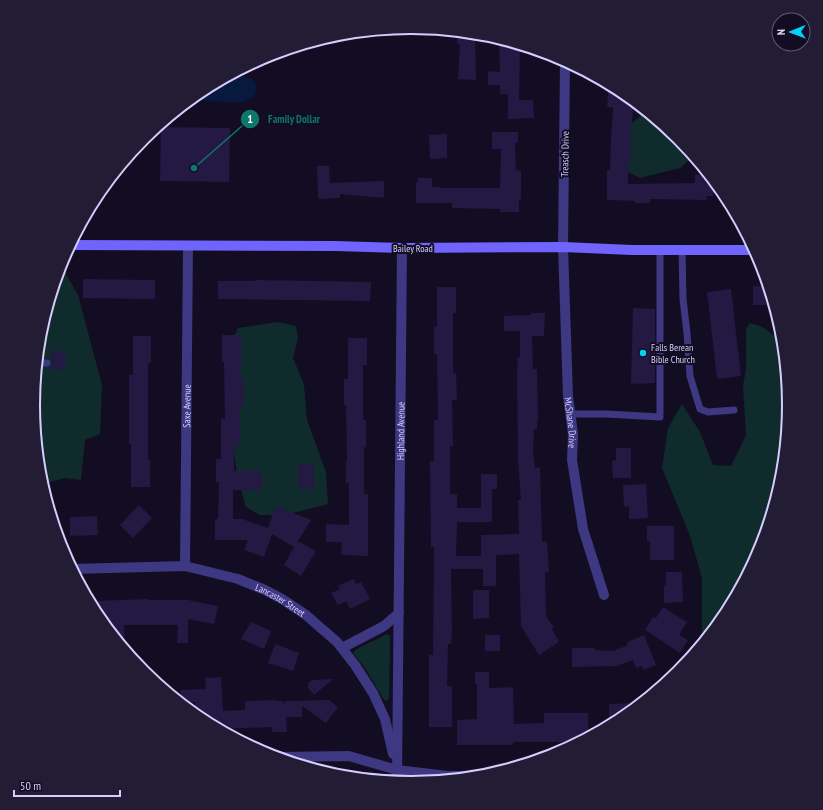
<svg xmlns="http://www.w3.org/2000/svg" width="823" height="810" font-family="'PT Sans Narrow',sans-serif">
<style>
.green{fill:#102b2c}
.water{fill:#08193f}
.building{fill:#231943}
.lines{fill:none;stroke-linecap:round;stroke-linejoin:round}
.lane{stroke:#3e3781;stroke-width:7}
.street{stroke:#3e3781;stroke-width:10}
.secondary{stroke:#7064ff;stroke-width:10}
.poi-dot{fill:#00d3f8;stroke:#120d22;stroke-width:1.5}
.labels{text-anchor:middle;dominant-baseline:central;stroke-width:4;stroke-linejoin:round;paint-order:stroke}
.street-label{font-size:10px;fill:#d6cdff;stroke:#120d22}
.poi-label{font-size:10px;fill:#d6cdff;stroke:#120d22;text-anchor:start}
.rim{fill:none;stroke:#d6cdff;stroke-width:2}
.leader{fill:none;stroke:#0f766e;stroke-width:1.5}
.callout-dot{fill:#0f766e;stroke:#120d22;stroke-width:1.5}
.mark-label{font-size:12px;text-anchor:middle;font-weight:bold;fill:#fff}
.callout-label{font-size:11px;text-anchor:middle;font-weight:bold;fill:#0f766e;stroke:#120d22;stroke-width:4;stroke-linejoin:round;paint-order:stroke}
</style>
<rect width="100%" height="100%" fill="#120d22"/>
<g class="green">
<polygon points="646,111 679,138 701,165 688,161 680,168 640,178 622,169 627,127"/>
<polygon points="61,265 78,295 102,385 100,434 85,440 81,480 65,478 43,484 41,479 34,405 41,331"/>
<polygon points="278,322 296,326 298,338 293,358 304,384 307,420 326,472 328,504 285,515 260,515 246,507 237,475 231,428 230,346 238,328"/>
<polygon points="750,323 760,326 777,337 785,402 786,428 787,429 782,479 761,550 726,615 702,643 702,578 690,536 662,468 668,428 682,404 700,432 713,465 731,466 746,435 743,386 746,369 746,329"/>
<path d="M386 634 390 636V645L389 699 386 701 384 700 365 668 353 653C356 647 379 640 386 634Z"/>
</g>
<path class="water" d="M227 77C243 77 263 73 254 96L243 102H222L200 100 196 95 202 91Z"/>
<g class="building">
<polygon points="457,32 475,33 476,80 458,79 460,44 457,44"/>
<polygon points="499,38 520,45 519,100 533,100 534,118 508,119 508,94 500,94 500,85 488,85 488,71 500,72"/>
<polygon points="609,84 622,91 634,101 631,130 631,161 628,161 628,184 695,183 695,175 710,175 722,191 715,191 715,193 713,193 713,196 706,196 707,200 650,199 650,203 635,203 635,201 607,200 607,170 610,170 611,138 613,107 607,107"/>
<polygon points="161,127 230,128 229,182 160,181"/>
<polygon points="492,132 518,132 518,142 515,143 516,170 521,171 521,199 519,199 519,212 500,212 500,209 452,208 452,203 416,203 416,183 418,182 418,178 432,178 432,187 440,187 440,188 500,188 501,149 492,149"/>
<polygon points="447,134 447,158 430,159 429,135"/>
<polygon points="317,166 329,166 330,183 384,181 384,198 340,194 340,198 318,199"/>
<polygon points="83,279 155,280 155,299 83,298"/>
<polygon points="255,280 371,282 370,301 218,299 218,281 255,281"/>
<polygon points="753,286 769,287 774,305 753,305"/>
<polygon points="437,287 456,287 456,313 453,313 453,373 456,373 457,400 452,400 453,446 450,446 450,494 457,494 457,508 481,508 481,474 497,474 497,489 492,489 492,522 457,522 456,556 481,556 481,535 519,534 518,500 521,500 518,461 517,370 518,370 517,357 520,357 520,331 504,331 504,316 531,315 531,313 545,313 544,336 532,336 533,369 537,369 538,421 537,421 537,429 534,429 533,453 535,468 540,467 542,542 547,541 549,572 545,572 546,616 554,628 552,629 559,642 539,655 521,626 519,554 496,555 496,586 483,586 483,569 451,569 452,633 451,644 448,644 447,686 452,686 452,727 429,727 429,655 433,655 434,547 431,547 430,461 434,461 434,420 438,420 437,354 434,354 434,327 437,327"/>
<polygon points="731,289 741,376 717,379 707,292"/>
<polygon points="633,308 655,309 655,383 631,384"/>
<polygon points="222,335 241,335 241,378 243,378 244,405 240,405 240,446 234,446 234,471 262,471 262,490 233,490 233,519 242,519 268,528 276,506 311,520 298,541 316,551 301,576 284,565 294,547 272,534 264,557 244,550 248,540 215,540 215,519 218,519 219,482 216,482 216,459 221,459 221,419 225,419 224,362 222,362"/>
<polygon points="133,336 151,336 151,363 148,363 148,460 150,460 150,487 131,487 131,444 129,444 129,375 133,375"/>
<polygon points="348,338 367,338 367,365 363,365 363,420 366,420 366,447 364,447 364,494 368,494 368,556 341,555 342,542 326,542 326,524 349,525 349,483 346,483 346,461 347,461 346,405 344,405 344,379 348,379"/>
<polygon points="51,351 65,351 65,370 52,370"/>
<polygon points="616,448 631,448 631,478 613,478 612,461 616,460"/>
<polygon points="313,464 314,489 298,489 298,465"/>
<polygon points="646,484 648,518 629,519 629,506 624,507 623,485"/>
<polygon points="139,505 152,518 133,538 120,525"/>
<polygon points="97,516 98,535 70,536 70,517"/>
<polygon points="647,526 674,526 674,560 650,560 650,541 647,541"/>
<polygon points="666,572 682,572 683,602 664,603 664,585 666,585"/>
<polygon points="353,579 356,584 361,582 370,599 350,609 346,601 338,605 331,593 340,589 338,586"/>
<polygon points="473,590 489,590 489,618 473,619"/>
<polygon points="148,599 149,600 188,600 218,606 214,624 188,619 188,643 177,643 178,625 124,625 125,649 97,615 95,611 94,601"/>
<polygon points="663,607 687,622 679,635 688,640 680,653 645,630 653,617 656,618"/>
<polygon points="251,622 271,631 264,649 241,639"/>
<rect x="485" y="635" width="15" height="16"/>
<polygon points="644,635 656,665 643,670 642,666 636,668 633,660 617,666 572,667 572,648 595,648 595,650 613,651 628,645 627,642"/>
<polygon points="275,644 299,653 293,671 268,663"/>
<polygon points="475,672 489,672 489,688 513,687 514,724 544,723 544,713 588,713 588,737 579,742 513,742 513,745 457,745 457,720 477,719 477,684 475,684"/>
<polygon points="221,677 223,711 245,710 245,701 275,700 275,701 283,701 282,705 286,701 329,700 338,707 326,723 302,706 302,717 286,717 287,732 272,732 272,727 220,729 201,719 195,714 195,702 181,702 181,690 206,689 205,678"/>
<polygon points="333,679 314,695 308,688 308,683 312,680"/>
<polygon points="641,703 621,719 609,726 609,704"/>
</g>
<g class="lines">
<g class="lane">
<polyline points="682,250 683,299 687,333 690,376 700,409 708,412 734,410"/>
<polyline points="38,363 47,363"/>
<polyline points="570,414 606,414 660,417 660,250"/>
</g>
<g class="street">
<path id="s1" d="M565 61 563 247 568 396 573 434 572 460 583 529 604 595"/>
<path id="s2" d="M185 566 188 246"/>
<path id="s3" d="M72 569 185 566 238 579 265 590 282 599 306 615 337 642 355 665 373 693 385 719 393 754"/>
<polyline points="342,648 384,626 399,613"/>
<polyline points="278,757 349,756 397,770 448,776 485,776"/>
<path id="s4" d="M397 782 402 248"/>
</g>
<polyline class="secondary" points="71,245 335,246 402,248 563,247 632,250 755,250"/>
</g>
<circle class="poi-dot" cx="643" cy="353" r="4"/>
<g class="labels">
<g class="street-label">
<text transform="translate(565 154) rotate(-89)">Treasch Drive</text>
<text x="413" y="248">Bailey Road</text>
<text stroke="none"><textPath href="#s2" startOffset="160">Saxe Avenue</textPath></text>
<text stroke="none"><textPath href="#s1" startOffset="362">McShane Drive</textPath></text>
<text stroke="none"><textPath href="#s4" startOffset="351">Highland Avenue</textPath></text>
<text stroke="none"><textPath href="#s3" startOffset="215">Lancaster Street</textPath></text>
</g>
<g class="poi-label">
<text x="651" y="347">Falls Berean<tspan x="651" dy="12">Bible Church</tspan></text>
</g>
</g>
<path d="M0 0H823V810H0ZM40 405a371 371 0 1 1 742 0a371 371 0 1 1-742 0Z" fill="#221c34" fill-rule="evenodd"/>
<path class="rim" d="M40 405a371 371 0 1 1 742 0a371 371 0 1 1-742 0Z"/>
<path class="leader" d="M194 168L250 119"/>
<g class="callout-dot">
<circle cx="194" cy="168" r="4"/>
<circle cx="250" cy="119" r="10"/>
</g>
<g class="mark-label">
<text x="250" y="123">1</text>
</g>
<g class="callout-label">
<text x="294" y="123">Family Dollar</text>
</g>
<g transform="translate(791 32) rotate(269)"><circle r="19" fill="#120d22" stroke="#605a7a"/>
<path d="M0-3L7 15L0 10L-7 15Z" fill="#00d3f8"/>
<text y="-6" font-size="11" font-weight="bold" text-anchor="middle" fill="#d6cdff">N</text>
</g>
<path d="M14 790v6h106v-6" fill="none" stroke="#d6cdff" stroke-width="2"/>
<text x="20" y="790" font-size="12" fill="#d6cdff" stroke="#120d22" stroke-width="3" paint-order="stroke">50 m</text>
</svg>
